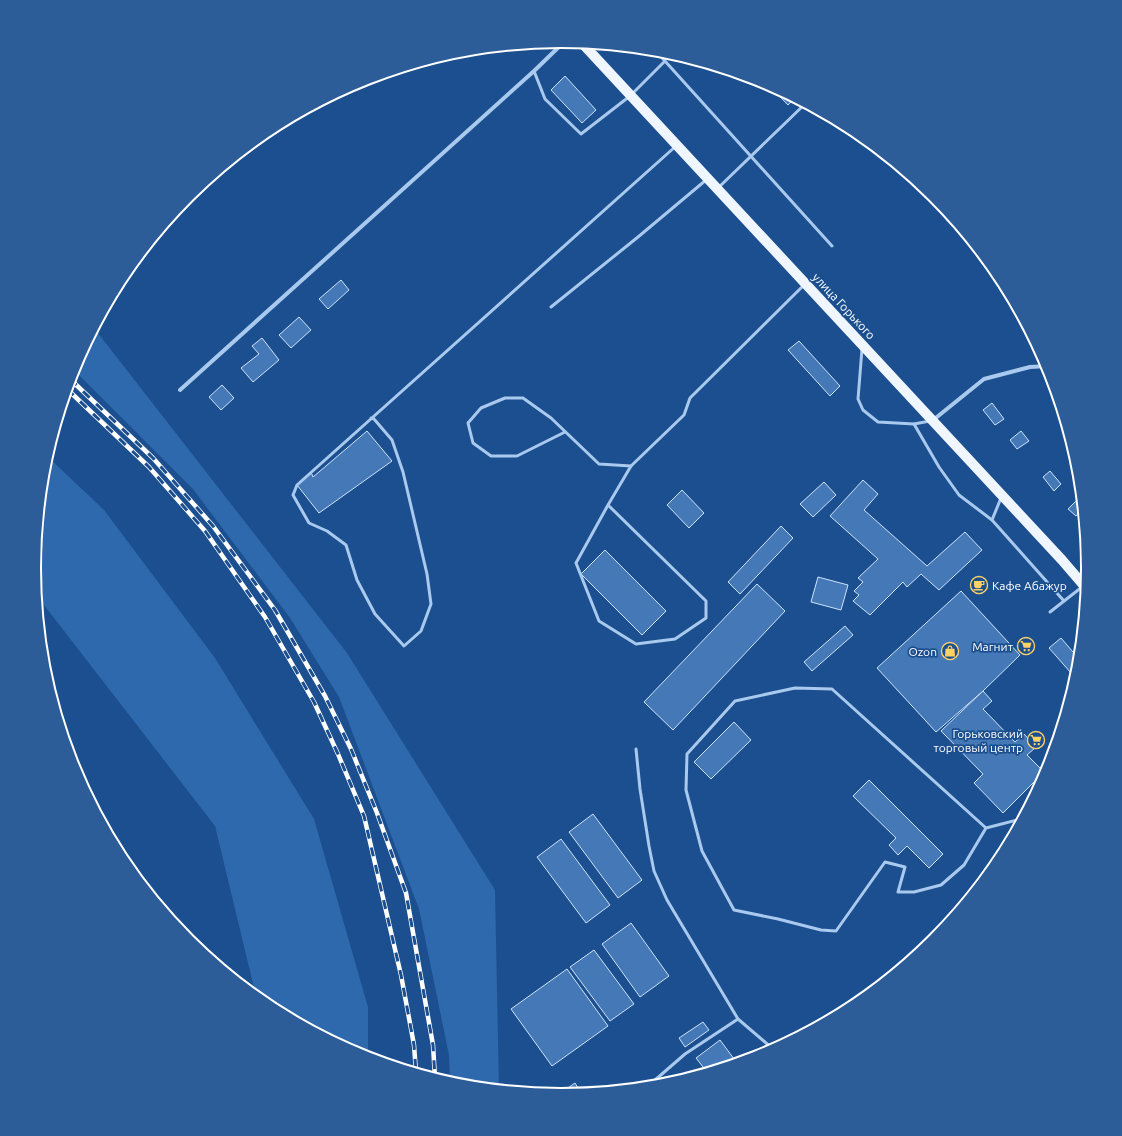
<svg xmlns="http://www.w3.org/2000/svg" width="1122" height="1136" font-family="Ubuntu,sans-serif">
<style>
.green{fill:#2e69ad}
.building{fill:#4478b7;stroke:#cfe3fa}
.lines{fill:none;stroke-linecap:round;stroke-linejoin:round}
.lane{stroke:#a9c9ee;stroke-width:3}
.street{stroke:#a9c9ee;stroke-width:4}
.primary{stroke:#f0f6ff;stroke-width:10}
.rail-casing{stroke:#fff;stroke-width:4.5}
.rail{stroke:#1b4f8f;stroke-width:3;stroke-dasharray:9;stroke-linecap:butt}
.labels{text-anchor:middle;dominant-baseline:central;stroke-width:3.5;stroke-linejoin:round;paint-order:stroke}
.street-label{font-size:12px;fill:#fff;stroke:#1b4f8f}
.poi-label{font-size:12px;fill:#fff;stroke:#1b4f8f;text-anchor:end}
.rim{fill:none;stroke:#fff;stroke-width:2}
</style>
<rect width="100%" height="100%" fill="#1b4f8f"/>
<g class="green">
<polygon points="94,328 347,653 495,890 499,1089 458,1085 450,1083 449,1055 419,909 339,697 290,618 193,489 73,369"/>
<polygon points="47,456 104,510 215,658 314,819 368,1007 368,1057 359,1055 268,1006 256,996 215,826 37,596 34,568 44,465"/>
</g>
<g class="building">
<polygon points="565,76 596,110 582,123 551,90"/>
<polygon points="768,84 795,98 788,105"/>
<polygon points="341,280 349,290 328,309 319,299"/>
<polygon points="299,317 311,330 291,348 279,335"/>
<polygon points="262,338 279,360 253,382 241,368 259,354 252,346"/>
<polygon points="799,341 840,386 830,396 788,350"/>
<polygon points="222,385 234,398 221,410 209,397"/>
<polygon points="992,403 1004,419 995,425 983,410"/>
<polygon points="367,431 392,461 319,513 297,485 311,472 313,477"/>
<polygon points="1021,431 1029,441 1017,449 1010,440"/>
<polygon points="1050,471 1061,484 1054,491 1043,477"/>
<polygon points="863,480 878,494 864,510 927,566 965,532 982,550 939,590 921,574 907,587 903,582 870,615 853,601 859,595 854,591 863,582 858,578 878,559 830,516"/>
<polygon points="824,482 836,495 813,517 800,504"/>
<polygon points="682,490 704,513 689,528 667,505"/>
<polygon points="1080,497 1082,510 1076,516 1068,509"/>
<polygon points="781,526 793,538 740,594 728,582"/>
<polygon points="605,550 666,611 642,635 581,574"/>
<polygon points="818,577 848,585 841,610 811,602"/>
<polygon points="757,584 785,611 673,730 644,702"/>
<polygon points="961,591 1020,655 983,691 936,732 877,668"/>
<polygon points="845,626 853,635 812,671 804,662"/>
<polygon points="1061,638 1079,659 1078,666 1071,673 1049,648"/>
<polygon points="983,691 992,701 983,709 1015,742 1024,734 1036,747 1027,755 1044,772 1003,813 974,783 983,774 941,731"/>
<polygon points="734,722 751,740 711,779 694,762"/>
<polygon points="869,780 943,854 929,868 907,846 898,855 889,845 896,838 853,796"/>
<polygon points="593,814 642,880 618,898 569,832"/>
<polygon points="561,839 610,905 586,923 537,857"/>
<polygon points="962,901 965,903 933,941"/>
<polygon points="631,923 669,976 640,997 602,944"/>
<polygon points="594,950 634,1004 610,1021 570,967"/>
<polygon points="567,969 608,1026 552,1066 511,1009"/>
<polygon points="703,1022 709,1030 685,1047 679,1038"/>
<polygon points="720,1040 737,1063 707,1072 696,1058"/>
<polygon points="575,1083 581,1093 559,1095 559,1094"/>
</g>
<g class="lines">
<g class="lane">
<polyline points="655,50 832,246"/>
<polyline points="534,71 545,99 581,134 630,96 665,61"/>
<polyline points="718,188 805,104"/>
<polyline points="551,307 638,237 706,180"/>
<polyline points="862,349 858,399 863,410 878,422 914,424 930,421"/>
<path d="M371 418 374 419 392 440 403 472 427 574 431 604 421 631 404 646 375 614 357 580 346 545 327 531 309 523 293 495 297 485C424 372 550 259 676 146"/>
<polyline points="914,424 939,467 959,495 992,520"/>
<polyline points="565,432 517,456 491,456 473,443 468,423 481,408 505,398 523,398 551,418 599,464 631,466 684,415 690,398 804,285"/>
<polyline points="1001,498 992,520 1064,601"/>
<polyline points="608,505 706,601 706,618 675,639 636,644 599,621 576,563 608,505 631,466"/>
<polyline points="1050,612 1082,587"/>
<polyline points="636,749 640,789 649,846 654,871 667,900 738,1019 773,1049"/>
<polyline points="986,828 832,689 795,688 735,701 687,754 686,790 702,851 734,910 778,919 821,930 836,931 885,862 905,867 898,892 914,892 941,885 964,865 986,828 1021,819"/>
<polyline points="647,1087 685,1054 738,1019"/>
</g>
<g class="street">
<polyline points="180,390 534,71 565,41"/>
<polyline points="932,421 984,379 1030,367 1048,366"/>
</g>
<polyline class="primary" points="582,43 1062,560 1086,588"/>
<g class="rail-casing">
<g id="rail">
<polyline points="70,379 153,458 213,526 275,610 325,696 351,749 377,813 406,893 433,1045 435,1078"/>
<polyline points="67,389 149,467 205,531 265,617 314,702 338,754 364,816 401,975 414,1045 416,1072"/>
</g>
</g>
<use href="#rail" class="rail"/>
</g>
<defs>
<g id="cafe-ring" transform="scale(0.9)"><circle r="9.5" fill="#1b4f8f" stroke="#ffd166" stroke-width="1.5"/><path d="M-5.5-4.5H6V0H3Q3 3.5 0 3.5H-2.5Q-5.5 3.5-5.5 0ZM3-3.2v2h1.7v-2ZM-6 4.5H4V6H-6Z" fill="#ffd166"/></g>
<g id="supermarket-ring" transform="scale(0.9)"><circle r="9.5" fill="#1b4f8f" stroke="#ffd166" stroke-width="1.5"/><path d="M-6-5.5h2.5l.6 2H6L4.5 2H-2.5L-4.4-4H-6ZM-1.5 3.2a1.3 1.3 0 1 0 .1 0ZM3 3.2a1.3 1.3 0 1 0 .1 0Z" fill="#ffd166"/></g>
<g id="shop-ring" transform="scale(0.9)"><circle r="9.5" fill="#1b4f8f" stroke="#ffd166" stroke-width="1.5"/><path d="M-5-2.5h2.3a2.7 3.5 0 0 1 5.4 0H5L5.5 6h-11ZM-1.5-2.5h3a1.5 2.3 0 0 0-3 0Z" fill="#ffd166"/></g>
</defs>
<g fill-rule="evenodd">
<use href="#cafe-ring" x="979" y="585"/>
<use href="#supermarket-ring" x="1026" y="646"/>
<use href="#shop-ring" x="950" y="651"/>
<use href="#supermarket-ring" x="1036" y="740"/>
</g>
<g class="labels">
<g class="street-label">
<text transform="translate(844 306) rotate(47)">улица Горького</text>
</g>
<g class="poi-label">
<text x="992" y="585" text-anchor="start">Кафе Абажур</text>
<text x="1013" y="646">Магнит</text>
<text x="937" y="651">Ozon</text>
<text x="1023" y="733">Горьковский<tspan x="1023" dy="14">торговый центр</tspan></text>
</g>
</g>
<path d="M0 0H1122V1136H0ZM41 568a520 520 0 1 1 1040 0a520 520 0 1 1-1040 0Z" fill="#2d5d98" fill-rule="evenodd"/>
<path class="rim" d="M41 568a520 520 0 1 1 1040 0a520 520 0 1 1-1040 0Z"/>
</svg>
